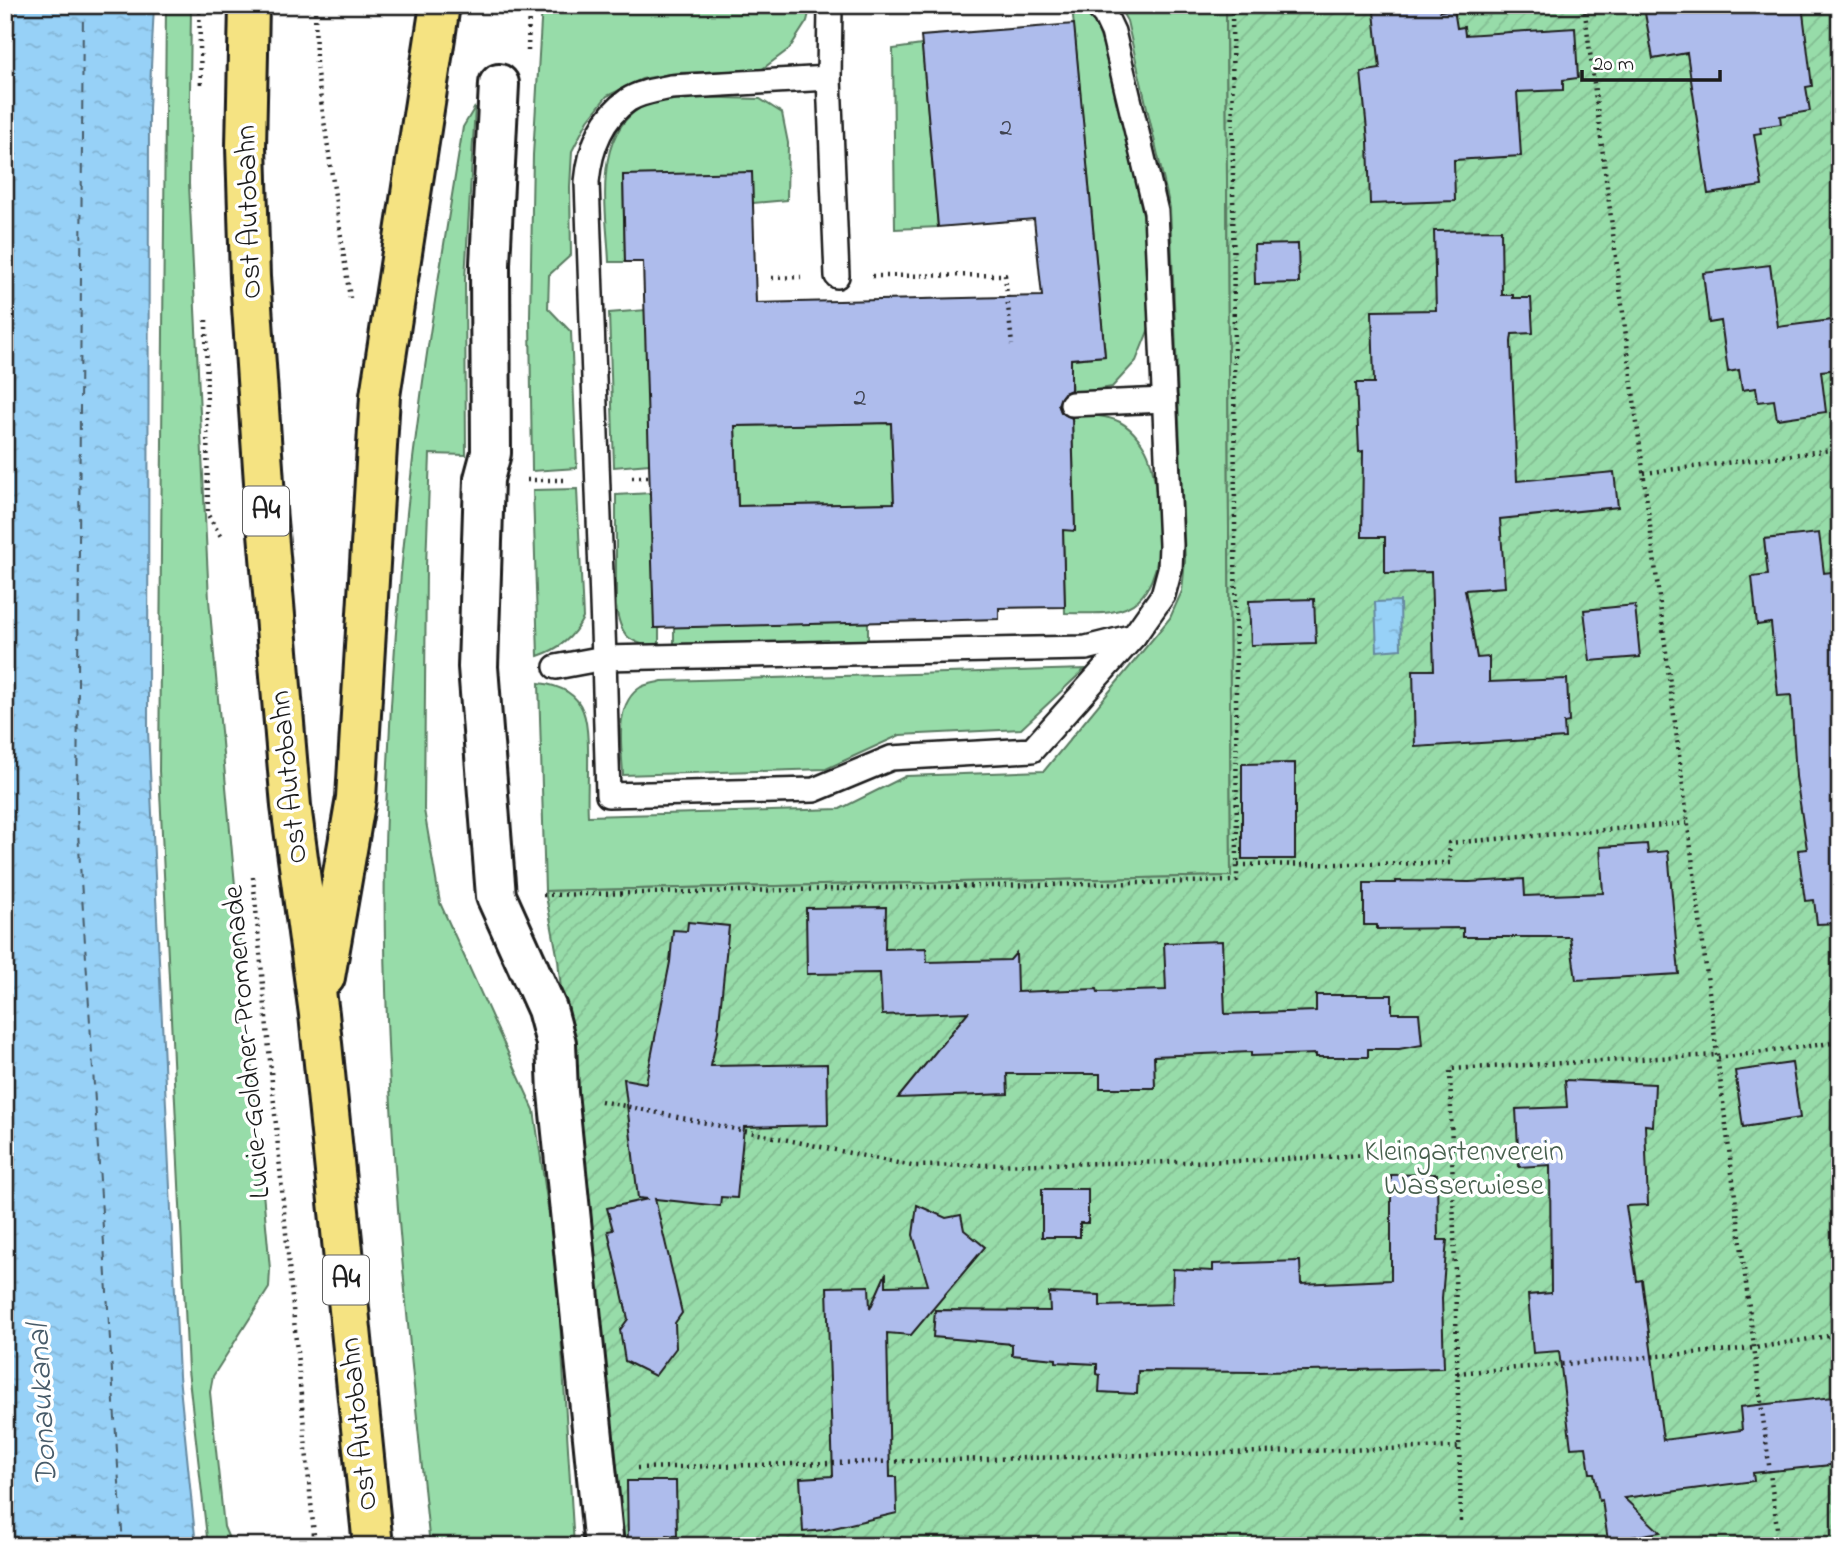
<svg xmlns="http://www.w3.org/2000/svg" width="1845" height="1551" font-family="'Indie Flower',sans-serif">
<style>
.grass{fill:#97dca9;stroke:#5a7c62;stroke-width:2}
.garden{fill:url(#garden-furrows);stroke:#5a7c62;stroke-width:2}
.water{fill:url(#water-ripples);stroke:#66899f;stroke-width:2}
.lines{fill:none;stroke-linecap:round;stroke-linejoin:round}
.ferry{stroke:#475b69;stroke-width:2;stroke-dasharray:9 7;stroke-linecap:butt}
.building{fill:#aebcec;stroke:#1c1c1c;stroke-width:2;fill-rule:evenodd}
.lane-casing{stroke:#1c1c1c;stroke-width:28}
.street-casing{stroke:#1c1c1c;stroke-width:44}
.highway-casing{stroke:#1c1c1c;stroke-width:44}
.path{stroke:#1c1c1c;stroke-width:4.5;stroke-dasharray:2 5;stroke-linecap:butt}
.lane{stroke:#fff;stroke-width:23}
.street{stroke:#fff;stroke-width:38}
.highway{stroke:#f5e382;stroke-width:38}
.labels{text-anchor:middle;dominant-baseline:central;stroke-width:7;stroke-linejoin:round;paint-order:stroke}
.number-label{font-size:26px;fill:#404450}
.shield{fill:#fff;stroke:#606060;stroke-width:2}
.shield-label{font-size:28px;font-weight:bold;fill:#1c1c1c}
.street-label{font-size:30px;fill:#1c1c1c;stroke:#fff}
.park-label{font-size:30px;fill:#475f4d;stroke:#fff}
.water-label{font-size:32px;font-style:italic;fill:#475b69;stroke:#fff}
</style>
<defs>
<pattern id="garden-furrows" width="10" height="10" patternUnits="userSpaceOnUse" patternTransform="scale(1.75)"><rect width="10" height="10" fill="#97dca9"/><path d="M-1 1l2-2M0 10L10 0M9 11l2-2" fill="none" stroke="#82bc91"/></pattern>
<pattern id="water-ripples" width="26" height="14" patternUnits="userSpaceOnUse" patternTransform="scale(1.75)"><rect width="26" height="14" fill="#97d1f7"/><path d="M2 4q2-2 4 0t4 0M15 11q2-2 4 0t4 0" fill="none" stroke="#82b3d3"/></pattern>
</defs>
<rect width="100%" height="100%" fill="#fff"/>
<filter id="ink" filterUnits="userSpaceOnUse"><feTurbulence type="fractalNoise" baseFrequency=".0143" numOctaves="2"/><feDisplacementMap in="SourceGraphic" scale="14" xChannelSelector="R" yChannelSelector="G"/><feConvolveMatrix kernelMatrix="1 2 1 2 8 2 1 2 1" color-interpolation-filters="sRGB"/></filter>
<g filter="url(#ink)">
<g class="grass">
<polygon points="166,5 191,5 189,184 209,600 270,1269 269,1288 213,1376 210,1392 224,1527 232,1546 208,1546 188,1370 159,771"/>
<polygon points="542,5 811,5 807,21 789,49 761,70 676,73 642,79 607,96 588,120 572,151 570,187 571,255 549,275 548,308 571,332 577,468 532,471 530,317 533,155"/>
<path d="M1118 5H1226L1231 876 545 891 539 683C556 685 576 692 583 711 592 733 586 790 588 816L840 809 906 776 1044 771 1170 618 1182 591 1185 561 1170 208 1127 21Z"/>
<polygon points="1072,6 1085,12 1096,24 1114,78 1146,220 1150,326 1136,361 1112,387 1072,394 1071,378 1049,361 1105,356"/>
<polygon points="922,45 938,227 895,229 893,49"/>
<path d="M690 97 760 99 782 113 788 143 787 200 753 203 623 175 625 262H609C607 211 590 131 647 104 659 98 677 99 690 97Z"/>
<path d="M475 107 465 279 466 455 430 454 426 566 424 810 440 903 534 1110 557 1270 574 1546H430C406 1313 381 1080 385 845 389 696 401 544 421 396 433 306 449 216 463 127Z"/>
<polygon points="646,310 650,464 614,467 609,313"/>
<path d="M1072 414C1088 415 1106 415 1120 422 1133 429 1146 446 1150 460 1157 481 1160 534 1158 557 1156 572 1149 590 1138 600 1120 617 1089 613 1065 613L1063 530H1075Z"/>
<polygon points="891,423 894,503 738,506 735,426"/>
<path d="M577 489 583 618C573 638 559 649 538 656L533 490Z"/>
<path d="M651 493 659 628V647C629 644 620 636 616 606V495Z"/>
<polygon points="868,622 868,641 674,648 674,627"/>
<path d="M1085 669 1021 729 900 735 826 769 623 775C622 748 613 704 641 687 647 684 656 683 662 681Z"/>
</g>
<polygon class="garden" points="1226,5 1840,5 1840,1546 617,1546 558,960 545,891 1231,876"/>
<g class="water">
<polygon points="5,5 154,5 149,109 148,730 179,1376 196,1546 5,1546"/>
<polygon points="1400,601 1401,649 1377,651 1375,602"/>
</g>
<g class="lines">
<polyline class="ferry" points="83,5 77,816 123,1546"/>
</g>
<g class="building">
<polygon points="1439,5 1440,11 1454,9 1457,28 1464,27 1465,35 1575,28 1578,78 1563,80 1563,90 1517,92 1521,156 1454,160 1455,201 1370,204 1368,140 1361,72 1380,69 1374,12"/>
<polygon points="1697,5 1802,5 1812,86 1806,87 1810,111 1780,116 1781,124 1760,127 1761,133 1754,134 1762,186 1708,194 1687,53 1653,59 1645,13"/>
<path d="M1074 24 1105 356 1071 359V390L1064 393 1058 404 1061 412 1072 418 1075 531 1063 530 1065 607 999 608V619L654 628 643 262H625L623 175 752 172 756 303 1042 296 1034 219 938 227 921 36ZM891 423 894 503 738 506 735 426Z"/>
<polygon points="1501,230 1502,295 1513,295 1513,298 1531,298 1533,333 1512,334 1511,342 1517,481 1614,472 1618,507 1500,519 1505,587 1465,590 1477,658 1489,657 1489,682 1567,679 1569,722 1564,723 1565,738 1415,747 1413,670 1434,670 1431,572 1385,573 1385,537 1362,537 1363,451 1359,452 1356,383 1374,383 1372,311 1436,310 1434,231"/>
<polygon points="1298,244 1299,283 1255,284 1254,245"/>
<polygon points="1770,265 1778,327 1840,319 1840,369 1821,371 1826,412 1777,419 1774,400 1758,402 1756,388 1742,390 1739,370 1728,372 1721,321 1709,323 1703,273"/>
<polygon points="1819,533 1824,573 1840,571 1840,923 1817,924 1814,900 1805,901 1798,850 1807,849 1796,777 1791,695 1778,696 1771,623 1757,625 1752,577 1768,575 1764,539"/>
<polygon points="1314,599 1316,643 1251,645 1249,601"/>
<polygon points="1635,605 1640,657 1590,661 1584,610"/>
<polygon points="1295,763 1295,859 1242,859 1242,764"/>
<polygon points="1647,844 1648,853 1668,851 1679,974 1576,980 1570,937 1463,937 1463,928 1377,929 1377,925 1364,925 1364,883 1396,883 1396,881 1469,882 1524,879 1525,896 1603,893 1600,847"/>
<polygon points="886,907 885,949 926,948 927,962 1010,960 1016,953 1017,992 1097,989 1098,992 1166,990 1164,943 1222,941 1225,1014 1316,1011 1316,995 1392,995 1392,1013 1419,1013 1422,1045 1399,1049 1368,1049 1368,1057 1316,1057 1316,1054 1251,1056 1251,1052 1154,1056 1155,1088 1100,1088 1100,1074 1007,1074 1008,1094 898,1098 968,1012 882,1015 880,973 807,974 806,908"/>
<polygon points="688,922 729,926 718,1031 711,1066 827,1064 828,1125 744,1127 737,1198 721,1197 720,1206 655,1199 682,1313 675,1323 676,1348 655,1376 625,1361 620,1330 628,1319 608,1231 613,1230 607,1208 648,1199 638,1198 624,1079 646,1083 670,962 673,930 687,931"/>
<polygon points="1792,1063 1800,1118 1743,1127 1735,1071"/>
<polygon points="1565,1080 1655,1084 1653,1126 1645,1125 1648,1205 1626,1206 1637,1281 1642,1280 1663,1440 1742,1430 1740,1407 1833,1397 1840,1464 1753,1473 1754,1481 1624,1498 1660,1532 1608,1541 1602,1500 1599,1501 1594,1473 1590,1473 1586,1447 1571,1448 1559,1351 1533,1353 1528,1295 1551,1293 1550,1165 1519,1167 1516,1109 1567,1107"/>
<polygon points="1437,1174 1438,1240 1447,1240 1442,1298 1444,1368 1258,1372 1138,1371 1137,1394 1099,1392 1100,1375 1097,1374 1097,1364 1056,1362 1056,1359 1012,1355 1012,1344 933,1337 935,1310 1050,1311 1049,1293 1100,1295 1100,1306 1172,1304 1173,1269 1213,1271 1213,1264 1300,1261 1301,1284 1391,1280 1391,1175"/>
<polygon points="1042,1189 1088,1189 1088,1223 1080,1223 1080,1237 1042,1237"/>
<polygon points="917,1205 946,1218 961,1215 964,1230 985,1247 911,1335 887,1333 890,1477 896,1477 897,1513 825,1530 803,1532 800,1478 833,1476 827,1287 869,1286 870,1309 886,1273 886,1286 928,1285 913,1235"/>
<polygon points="627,1481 676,1481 677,1536 667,1535 666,1545 628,1546"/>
</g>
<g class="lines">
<g class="lane-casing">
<g id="lane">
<polyline points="830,5 829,78 837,276"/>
<path d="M829 78 671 87C658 90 640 92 628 100 600 119 590 150 587 182L604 658 1086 648 1134 636 1163 595 1170 569 1171 545 1156 212 1113 32 1105 15 1096 5"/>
<polyline points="1072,404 1165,400"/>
<polyline points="556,667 604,658 608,795 814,790 891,758 1032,750 1134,636"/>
</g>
</g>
<g class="street-casing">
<polyline id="street" points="499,84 490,264 491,453 484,479 478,667 496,896 547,1009 556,1043 558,1093 604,1546"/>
</g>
<g class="highway-casing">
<g id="highway">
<polyline points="249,5 246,147 250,277 265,497 291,806 319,1014 373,1546"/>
<polyline points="325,977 356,798 380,396 440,5"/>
</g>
</g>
<g class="path">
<polyline points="199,5 201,87"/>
<polyline points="315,5 316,66 350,298"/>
<polyline points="1232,5 1237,865 1450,863 1449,843 1688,823"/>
<polyline points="1584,5 1777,1528"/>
<polyline points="528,51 529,5"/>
<polyline points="872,276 1005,275 1012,345"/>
<polyline points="772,278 801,277"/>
<polyline points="206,320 208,515 222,538"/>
<polyline points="1644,473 1840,449"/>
<polyline points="632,477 651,477"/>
<polyline points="527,480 564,480"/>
<polyline points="253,877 315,1546"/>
<polyline points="543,895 1237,881 1237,865"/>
<polyline points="1718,1058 1840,1042"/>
<polyline points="601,1101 912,1166 1243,1161 1451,1151"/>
<polyline points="1457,1373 1755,1348 1840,1334"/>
<polyline points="637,1468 1459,1447"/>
<polyline points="1461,1521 1450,1069 1717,1055"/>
</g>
<use href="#lane" class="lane"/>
<use href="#street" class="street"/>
<use href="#highway" class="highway"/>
</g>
</g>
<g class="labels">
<g class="number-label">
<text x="1006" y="129">2</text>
<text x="860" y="399">2</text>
</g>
<g class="shield">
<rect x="243" y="486.5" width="46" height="49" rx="5"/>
<rect x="323" y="1255.5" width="46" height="49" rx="5"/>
</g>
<g class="shield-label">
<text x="266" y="511">A4</text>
<text x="346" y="1280">A4</text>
</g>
<g class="street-label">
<text transform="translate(250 212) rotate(-92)">Ost Autobahn</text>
<text transform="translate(290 777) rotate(-96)">Ost Autobahn</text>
<text transform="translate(248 1042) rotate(-95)">Lucie-Goldner-Promenade</text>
<text transform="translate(360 1424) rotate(-96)">Ost Autobahn</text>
</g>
<g class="park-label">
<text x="1464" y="1153">Kleingartenverein<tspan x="1464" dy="34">Wasserwiese</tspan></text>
</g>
<g class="water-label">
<text transform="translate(44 1405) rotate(-93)">Donaukanal</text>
</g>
</g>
<rect width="1845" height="1551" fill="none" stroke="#fff" stroke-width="28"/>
<rect x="14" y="14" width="1817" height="1523" fill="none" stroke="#1c1c1c" stroke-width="2.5" filter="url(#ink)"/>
<path d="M1582 70v10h138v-10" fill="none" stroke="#1c1c1c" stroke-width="3.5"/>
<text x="1593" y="70" font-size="21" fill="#1c1c1c" stroke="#ffffff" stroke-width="5" paint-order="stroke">20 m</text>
</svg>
